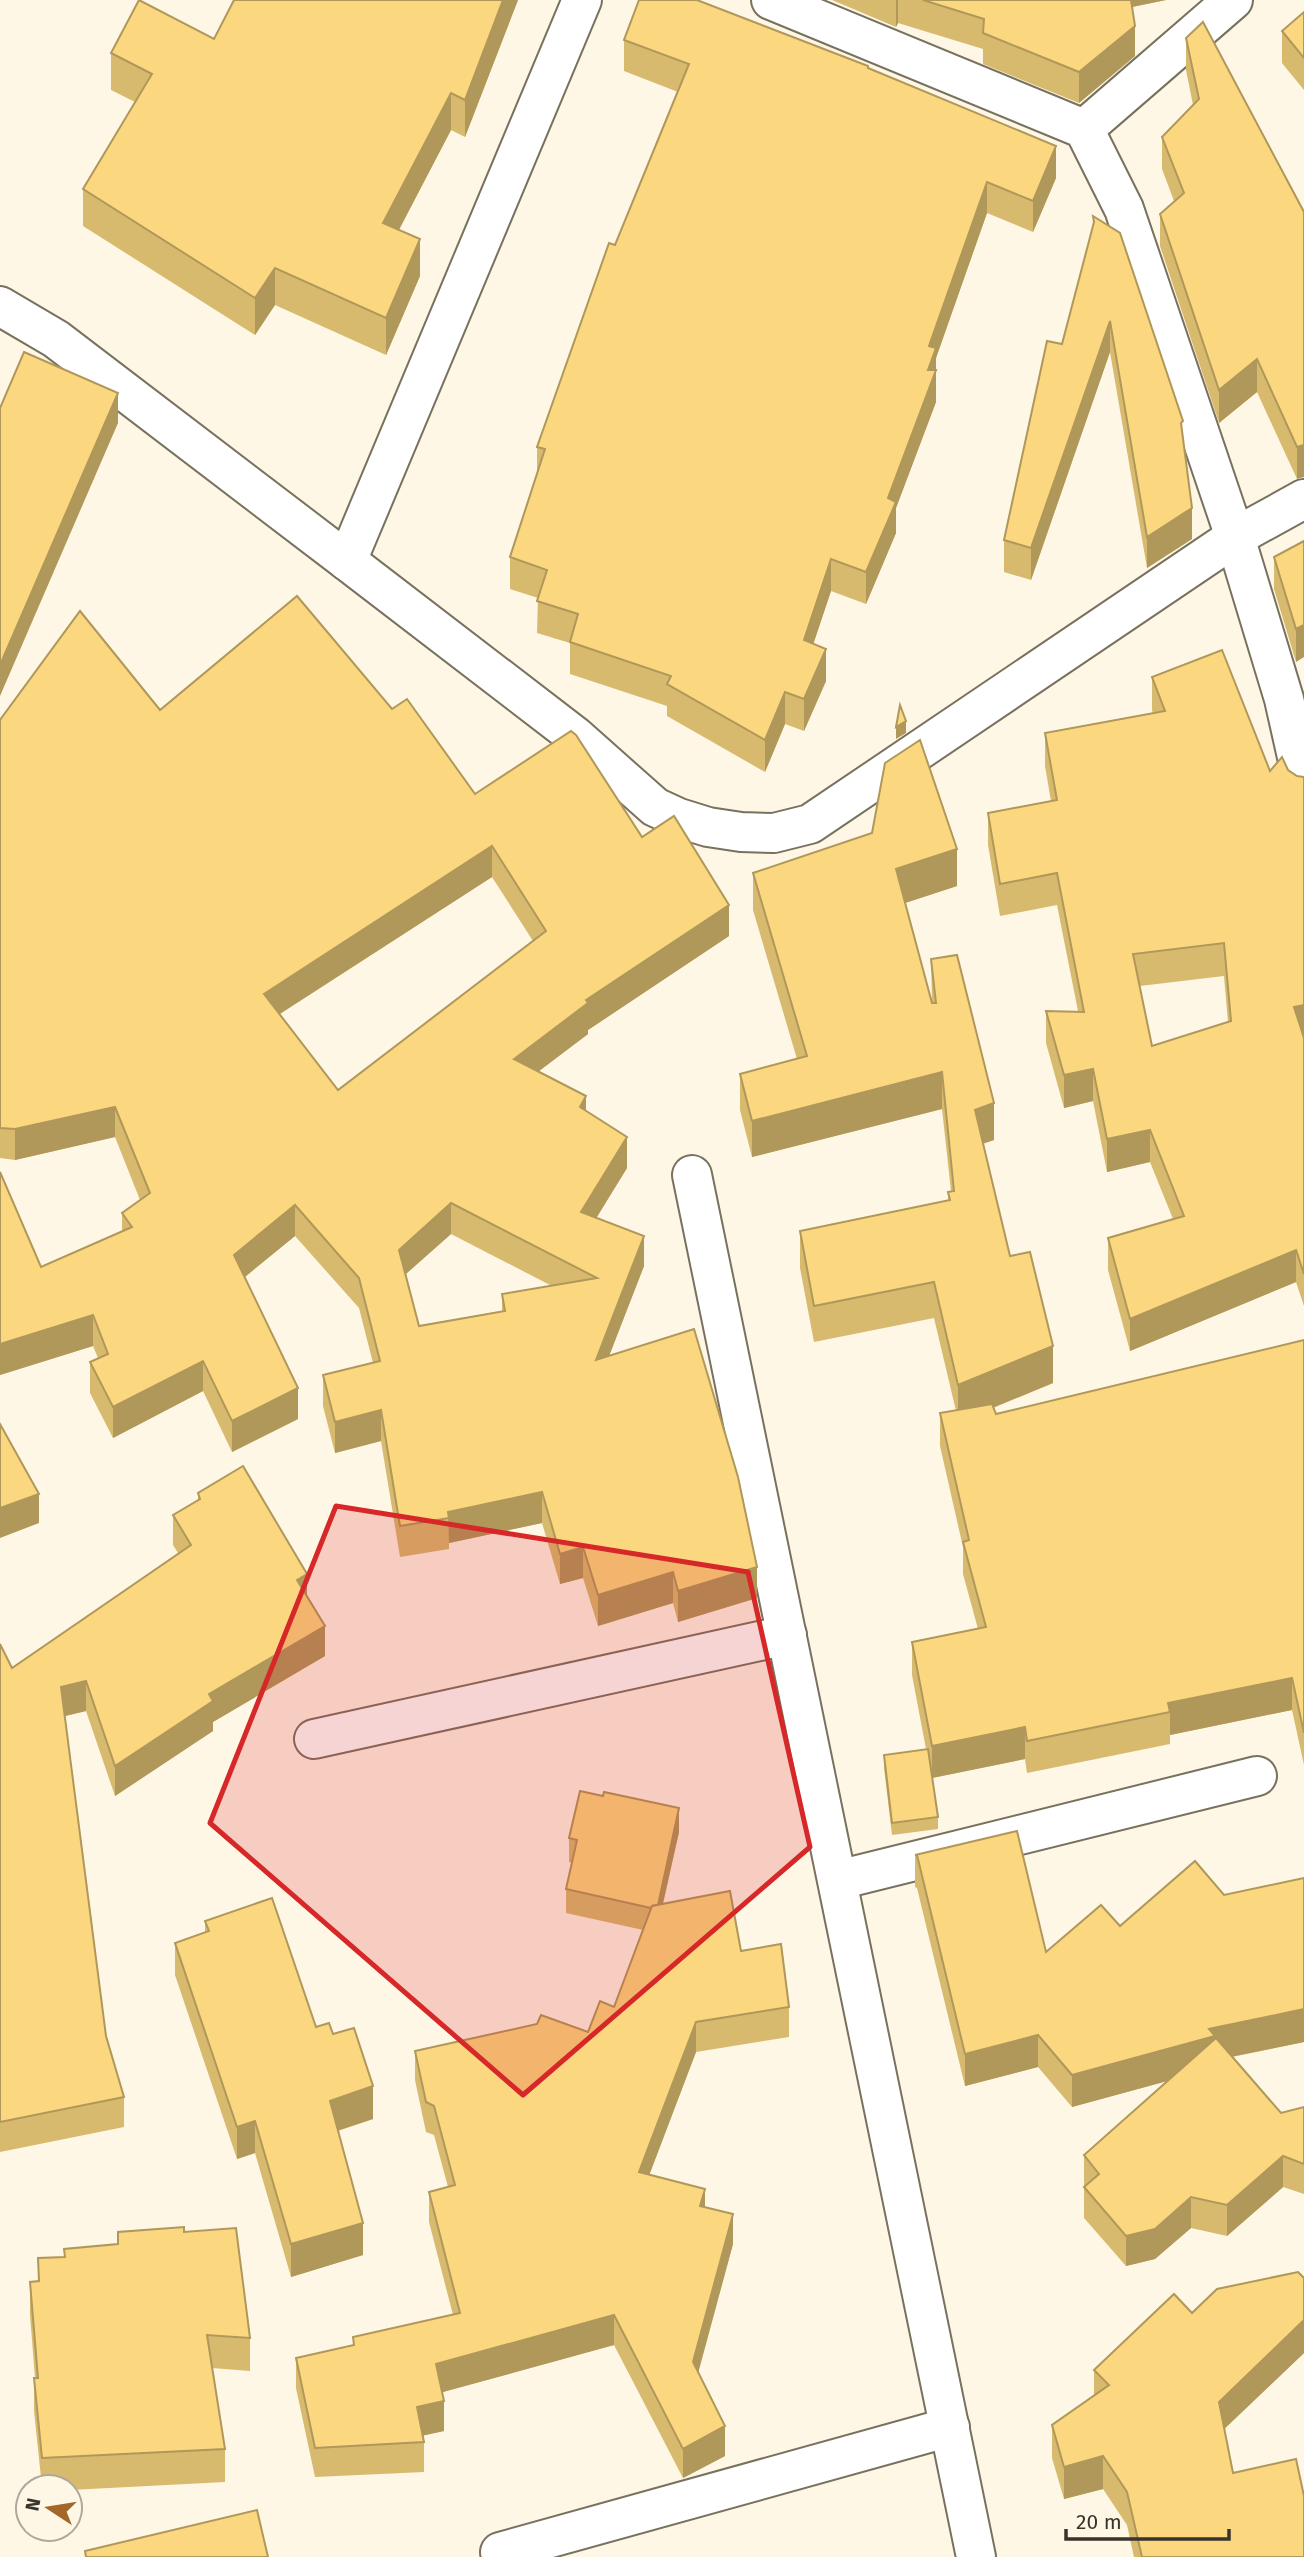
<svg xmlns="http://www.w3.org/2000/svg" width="1304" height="2557" font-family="'Fira Sans',sans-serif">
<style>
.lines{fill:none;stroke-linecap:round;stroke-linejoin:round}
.minor-casing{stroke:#78715e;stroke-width:42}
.minor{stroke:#fff;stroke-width:38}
.wall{fill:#d8ba6e;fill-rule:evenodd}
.shaded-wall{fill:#b0975a}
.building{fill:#fbd880;stroke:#b0975a;stroke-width:2;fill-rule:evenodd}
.marked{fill:#d62828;fill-opacity:0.2;stroke:#d62828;stroke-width:5;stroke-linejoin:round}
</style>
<rect width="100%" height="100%" fill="#fef7e6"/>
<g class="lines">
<g class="minor-casing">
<g id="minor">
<polyline points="771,0 1084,129 1124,209 1235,537 1284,699 1304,788"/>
<polyline points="1084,129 1233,0"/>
<polyline points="0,306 56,339 347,561 575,736 655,807 679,818 708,827 741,832 774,833 810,824 1235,537 1304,499"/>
<polyline points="347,561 582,0"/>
<polyline points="692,1175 976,2557"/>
<polyline points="314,1739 787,1635"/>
<polyline points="838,1880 1257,1776"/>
<polyline points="500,2552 950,2427"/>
</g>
</g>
<use href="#minor" class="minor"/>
</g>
<g class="wall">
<polygon points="234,0 518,0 465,137 451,130 399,230 420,276 386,355 275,305 255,335 83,226 83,189 135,102 111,90 111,53 214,39"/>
<polygon points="832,0 1166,0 1132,7 1135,56 1079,103 983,64 983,49 898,23 896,27"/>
<polygon points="1304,12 1304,90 1282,63 1282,31"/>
<polygon points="1186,38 1304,212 1297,479 1257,392 1219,423 1160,246 1160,214 1174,201 1162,169 1162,137 1193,105 1186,70"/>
<polygon points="624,40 868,69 1056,178 1033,232 987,213 936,358 936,402 896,508 896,533 866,604 831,591 813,644 826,681 804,731 785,724 765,772 667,716 667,706 570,674 570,643 537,633 538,598 510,589 510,557 537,473 537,447 615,245 678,92 624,71"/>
<polygon points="1093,216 1183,438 1192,539 1147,568 1110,352 1031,580 1004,572 1004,540 1062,344 1093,226"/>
<polygon points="1304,541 1296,662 1274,589 1274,557"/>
<path d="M1152 677 1270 771 1288 770 1297 776 1304 777V1306L1296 1282 1130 1351 1108 1270V1238L1173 1219 1150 1162 1107 1172 1093 1101 1064 1108 1046 1043V1011H1078L1057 905 1000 916 988 845V813L1051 801 1045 766V733L1153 714 1152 710ZM1224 976 1228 1022 1152 1046 1140 986Z"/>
<path d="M392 709 475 794 642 837 729 936 588 1030V1034L539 1071 586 1110 627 1168 596 1218 644 1266 609 1355 757 1598 678 1622 673 1603 598 1626 583 1578 560 1584 542 1523 449 1543V1549L400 1557 381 1441 335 1453 323 1406V1375L373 1363 359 1308 295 1236 244 1277 298 1419 232 1452 203 1391 113 1438 90 1393V1362L98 1358 93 1346 0 1375V1172L41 1267 122 1231V1213L140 1200 115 1137 15 1160 0 1158V720L160 710ZM492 877 533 941 338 1090 280 1014ZM451 1234 552 1286 502 1294V1311L419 1326 406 1274Z"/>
<polygon points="753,873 957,886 905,903 932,1002 931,959 994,1140 983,1144 1010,1256 1053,1383 993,1408 996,1414 1304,1340 1304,1765 1292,1710 1170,1735 1170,1744 1027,1773 1025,1759 932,1778 938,1817 938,1829 892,1835 884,1768 884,1755 926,1749 912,1675 912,1642 978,1629 963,1574 963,1547 940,1446 940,1413 956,1411 934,1318 814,1342 800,1268 800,1231 948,1201 948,1192 951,1191 942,1109 752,1157 740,1110 740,1074 797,1059 753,910"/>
<polygon points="198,1493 307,1597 325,1656 213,1722 213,1731 115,1796 86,1711 65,1716 106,2036 124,2097 124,2127 0,2152 0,1644 12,1668 178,1553 173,1545 173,1515 198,1500"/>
<polygon points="1017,1831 1046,1952 1120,1926 1224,1895 1304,1878 1304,2042 1232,2057 1281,2113 1304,2107 1304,2194 1283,2187 1227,2236 1191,2228 1155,2259 1126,2266 1084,2218 1084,2155 1167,2081 1072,2107 1038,2067 965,2086 917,1888 915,1887 915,1855"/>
<polygon points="679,1832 663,1904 741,1951 789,2007 789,2037 696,2052 649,2175 705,2207 733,2244 698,2372 725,2456 683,2478 614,2345 442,2392 444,2431 423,2435 424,2442 424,2472 315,2477 296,2388 296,2358 353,2345 353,2337 453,2315 429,2222 429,2192 448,2187 434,2135 426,2132 415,2080 415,2051 588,2032 614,2007 643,1930 566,1913 566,1889 572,1863 569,1862 569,1838"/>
<polygon points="205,1921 316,2027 333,2034 373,2119 338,2131 363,2255 291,2277 255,2153 237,2159 175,1975 175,1943 205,1932"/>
<polygon points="184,2232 250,2338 250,2371 212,2368 225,2449 225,2482 70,2490 70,2487 42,2487 34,2411 34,2378 35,2378 30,2315 30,2282 38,2281 38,2258 64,2257 64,2249 118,2244"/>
<polygon points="1192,2313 1304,2353 1224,2429 1233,2473 1304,2557 1134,2557 1127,2525 1103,2489 1064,2499 1052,2458 1052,2425 1094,2395 1094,2370"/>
</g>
<g class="shaded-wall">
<polygon points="503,0 518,0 465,137 465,100"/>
<polygon points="896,0 898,0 898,23 896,27"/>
<polygon points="1127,0 1166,0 1127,8"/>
<polygon points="1135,26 1135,56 1079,103 1079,72"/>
<polygon points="451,93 451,130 383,260 383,223"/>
<polygon points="1056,146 1056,178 1033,232 1033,201"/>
<polygon points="987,182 987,213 936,358 936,402 896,508 896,533 866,604 866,572 929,346"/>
<polygon points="420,239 420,276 386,355 386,318"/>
<polygon points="275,268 275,305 255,335 255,298"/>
<polygon points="1110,321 1110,352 1031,580 1031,548"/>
<polygon points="1257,359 1257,392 1219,423 1219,390"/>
<polygon points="118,393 118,423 0,696 0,665"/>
<polygon points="1304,445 1304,477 1297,479 1297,447"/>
<polygon points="1192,508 1192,539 1147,568 1147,537"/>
<polygon points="831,559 831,591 804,672 804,640"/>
<polygon points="1304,625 1304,657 1296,662 1296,629"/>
<polygon points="826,649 826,681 804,731 804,699"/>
<polygon points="785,692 785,724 765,772 765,740"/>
<polygon points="906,721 906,733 896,739 896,727"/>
<polygon points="492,846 492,877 264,1024 264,994"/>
<polygon points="957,849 957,886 896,906 896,869"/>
<polygon points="729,905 729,936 588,1030 588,1034 514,1090 514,1059 586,1000"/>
<polygon points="1304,1005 1304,1037 1294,1007"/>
<polygon points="1093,1069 1093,1101 1064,1108 1064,1075"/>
<polygon points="942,1072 942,1109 752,1157 752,1121"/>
<polygon points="586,1096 586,1127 580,1107"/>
<polygon points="994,1103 994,1140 975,1146 975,1110"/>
<polygon points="115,1107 115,1137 15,1160 15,1129"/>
<polygon points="1150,1130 1150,1162 1107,1172 1107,1139"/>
<polygon points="627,1137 627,1168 581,1243 581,1212"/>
<polygon points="451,1203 451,1234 399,1280 399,1250"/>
<polygon points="295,1205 295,1236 234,1286 234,1255"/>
<polygon points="644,1236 644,1266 596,1390 596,1360"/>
<polygon points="1296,1250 1296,1282 1130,1351 1130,1319"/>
<polygon points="93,1315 93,1346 0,1375 0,1344"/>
<polygon points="1053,1346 1053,1383 958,1422 958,1385"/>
<polygon points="203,1361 203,1391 113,1438 113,1407"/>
<polygon points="298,1388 298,1419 232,1452 232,1421"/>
<polygon points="381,1410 381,1441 335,1453 335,1422"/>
<polygon points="542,1492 542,1523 449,1543 448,1512"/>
<polygon points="39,1494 39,1523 0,1538 0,1508"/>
<polygon points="583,1547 583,1578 560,1584 560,1554"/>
<polygon points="757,1567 757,1598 678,1622 678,1591"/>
<polygon points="673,1572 673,1603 598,1626 598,1595"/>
<polygon points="307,1574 307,1604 297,1580"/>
<polygon points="325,1626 325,1656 213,1722 213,1731 115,1796 115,1766 209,1694"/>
<polygon points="1292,1678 1292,1710 1170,1735 1170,1712 1168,1703"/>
<polygon points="86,1681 86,1711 61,1717 61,1687"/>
<polygon points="1025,1727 1025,1759 932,1778 932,1746"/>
<polygon points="679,1808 679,1832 656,1934 656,1909"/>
<polygon points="1304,2009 1304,2042 1215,2060 1215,2068 1072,2107 1072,2075 1209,2029"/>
<polygon points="696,2022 696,2052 639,2202 639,2172"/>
<polygon points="1038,2035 1038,2067 965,2086 965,2054"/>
<polygon points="373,2086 373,2119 330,2133 330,2101"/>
<polygon points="255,2121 255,2153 237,2159 237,2127"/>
<polygon points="1283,2156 1283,2187 1227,2236 1227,2205"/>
<polygon points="705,2189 705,2219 700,2206"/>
<polygon points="1191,2197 1191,2228 1155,2259 1126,2266 1126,2236"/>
<polygon points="733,2214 733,2244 693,2392 693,2362"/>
<polygon points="363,2223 363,2255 291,2277 291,2244"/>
<polygon points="614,2315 614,2345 436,2394 436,2364"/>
<polygon points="1304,2320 1304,2353 1219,2434 1219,2402"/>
<polygon points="444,2401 444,2431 417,2437 417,2407"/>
<polygon points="725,2426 725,2456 683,2478 683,2449"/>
<polygon points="1103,2456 1103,2489 1064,2499 1064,2467"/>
</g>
<g class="building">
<polygon points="139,0 214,39 234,0 503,0 465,100 451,93 383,223 420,239 386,318 275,268 255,298 83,189 152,74 111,53"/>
<polygon points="639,0 697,0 868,66 868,68 1056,146 1033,201 987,182 929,346 936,348 928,370 936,370 888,498 896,502 866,572 831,559 804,640 826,649 804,699 785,692 765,740 667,684 671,676 570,642 578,614 537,601 547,570 510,557 545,449 537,447 609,243 615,245 689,64 624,40"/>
<polygon points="923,0 1131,0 1135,26 1079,72 983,33 984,19"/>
<polygon points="1304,12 1304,58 1282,31"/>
<polygon points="1203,22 1304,212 1304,445 1297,447 1257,359 1219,390 1160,214 1184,193 1162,137 1199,99 1186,38"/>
<polygon points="1093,216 1120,233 1183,421 1181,423 1192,508 1147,537 1110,321 1031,548 1004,540 1047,341 1062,344 1094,222"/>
<polygon points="24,352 118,393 0,665 0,408"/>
<polygon points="1304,541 1304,625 1296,629 1274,557"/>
<path d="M297 596 392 709 407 699 475 794 571 731 576 735 642 837 674 816 729 905 586 1000 588 1003 514 1059 586 1096 580 1107 627 1137 581 1212 644 1236 596 1360 694 1329 738 1477 757 1567 678 1591 673 1572 598 1595 583 1547 560 1554 542 1492 448 1512 449 1518 400 1526 381 1410 335 1422 323 1375 380 1361 359 1278 295 1205 234 1255 298 1388 232 1421 203 1361 113 1407 90 1362 108 1354 93 1315 0 1344V1172L41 1267 132 1227 122 1213 150 1193 115 1107 15 1129 0 1128V720L80 611 160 710ZM492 846 546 931 338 1090 264 994ZM451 1203 597 1278 502 1294 505 1311 419 1326 399 1250Z"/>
<path d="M1222 650 1270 771 1282 757 1288 770 1297 776 1304 777V1005L1294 1007 1304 1038V1274L1296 1250 1130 1319 1108 1238 1184 1216 1150 1130 1107 1139 1093 1069 1064 1075 1046 1011 1084 1012 1057 873 1000 884 988 813 1057 800 1045 733 1165 711 1152 677ZM1224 943 1231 1021 1152 1046 1133 954Z"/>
<polygon points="900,705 906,721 896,727"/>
<polygon points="920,740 957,849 896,869 932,1003 936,1003 931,959 957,955 994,1103 975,1110 1010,1256 1030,1252 1053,1346 958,1385 934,1282 814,1306 800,1231 950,1200 948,1192 954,1191 942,1072 752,1121 740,1074 807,1056 753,873 872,833 885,763"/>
<polygon points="1304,1340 1304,1733 1292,1678 1168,1703 1170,1712 1027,1741 1025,1727 932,1746 912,1642 986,1627 963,1542 969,1540 940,1413 992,1404 996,1414"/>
<polygon points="0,1424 39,1494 0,1508"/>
<polygon points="243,1466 307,1574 297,1580 325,1626 209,1694 213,1701 115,1766 86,1681 61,1687 106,2036 124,2097 0,2122 0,1644 12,1668 191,1545 173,1515 200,1499 198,1493"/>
<polygon points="928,1749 938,1817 892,1823 884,1755"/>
<polygon points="580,1791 603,1796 604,1792 679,1808 658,1905 652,1906 651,1908 566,1889 577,1840 569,1838"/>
<polygon points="1017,1831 1046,1952 1101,1905 1120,1926 1195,1861 1224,1895 1304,1878 1304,2009 1209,2029 1215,2036 1072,2075 1038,2035 965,2054 917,1855 915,1855"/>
<polygon points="730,1891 741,1951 781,1944 789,2007 696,2022 639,2172 705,2189 700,2206 733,2214 693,2362 725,2426 683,2449 614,2315 436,2364 444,2401 417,2407 424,2442 315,2448 296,2358 354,2345 353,2337 460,2313 429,2192 455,2185 434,2106 426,2102 415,2051 537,2024 541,2015 588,2032 600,2001 614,2007 652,1906"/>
<polygon points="272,1898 316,2027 329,2023 333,2034 354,2028 373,2086 330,2101 363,2223 291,2244 255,2121 237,2127 175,1943 209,1931 205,1921"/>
<polygon points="1216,2038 1281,2113 1304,2107 1304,2164 1283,2156 1227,2205 1191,2197 1155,2229 1126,2236 1084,2187 1099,2174 1084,2155"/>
<polygon points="184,2227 184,2232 236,2228 250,2338 207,2335 225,2449 42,2458 34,2378 38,2378 30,2282 39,2281 38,2258 65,2257 64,2249 118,2244 118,2232"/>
<polygon points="1298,2272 1304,2278 1304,2320 1219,2402 1233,2473 1296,2459 1304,2496 1304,2557 1142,2557 1127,2492 1103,2456 1064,2467 1052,2425 1109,2385 1094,2370 1174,2294 1192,2313 1217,2289"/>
<polygon points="257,2510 268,2557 86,2557 85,2551"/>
</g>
<path class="marked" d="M336 1506 748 1572 810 1847 523 2095 210 1823Z"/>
<g transform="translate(49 2508) rotate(282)"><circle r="33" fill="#fef7e6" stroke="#aea99c" stroke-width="2"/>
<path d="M0-5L12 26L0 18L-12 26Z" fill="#a4672a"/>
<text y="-10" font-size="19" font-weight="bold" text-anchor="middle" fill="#37342c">N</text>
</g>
<path d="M1066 2529v10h163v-10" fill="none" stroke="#37342c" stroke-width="3.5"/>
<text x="1076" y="2529" font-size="21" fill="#37342c" stroke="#fef7e6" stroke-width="5" paint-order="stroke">20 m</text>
</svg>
